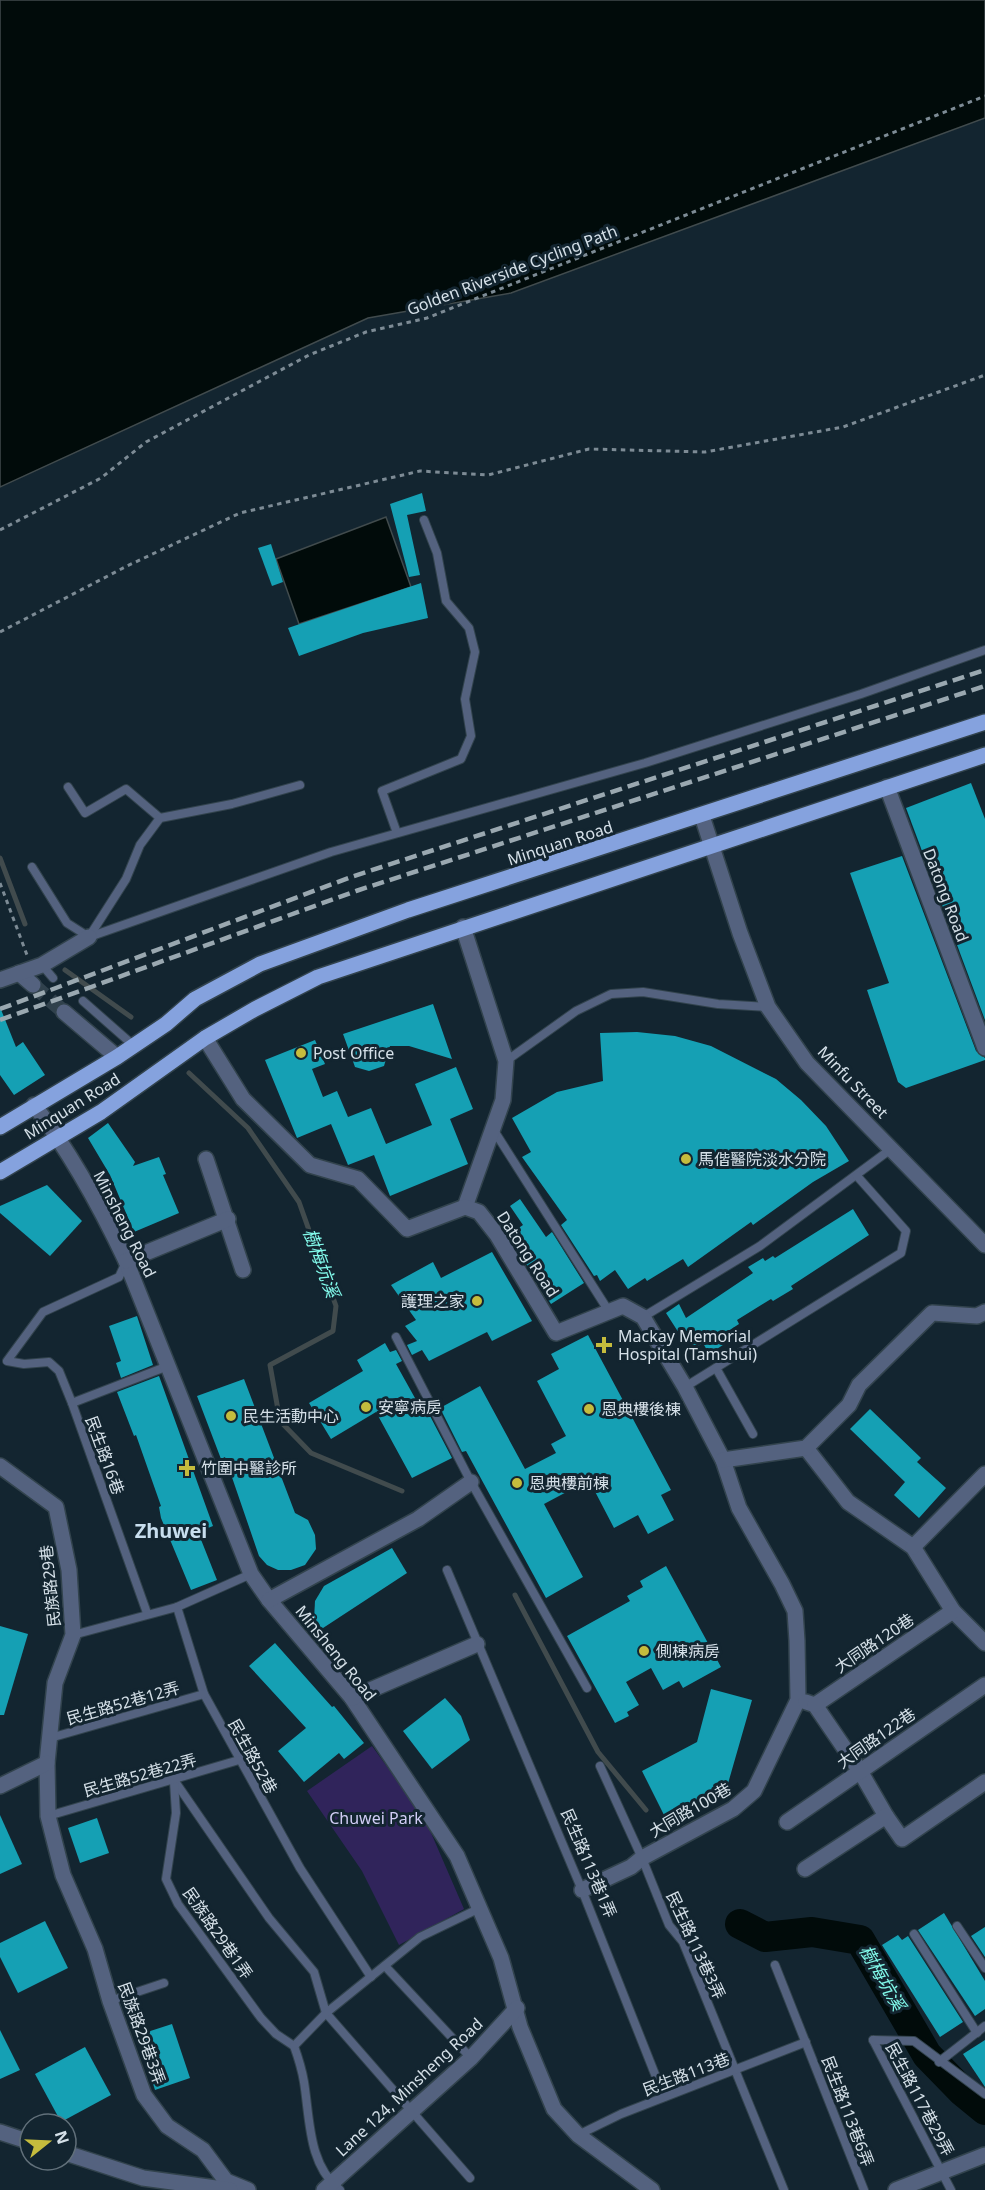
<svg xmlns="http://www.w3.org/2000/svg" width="985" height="2190" font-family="'Noto Sans','Noto Sans TC',sans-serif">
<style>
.green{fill:#30245b}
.water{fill:#010b0a;stroke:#414b4d;stroke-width:1.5}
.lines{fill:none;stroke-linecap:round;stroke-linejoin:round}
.stream{stroke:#414b4d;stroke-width:5}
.river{stroke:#010b0a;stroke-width:30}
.building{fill:#15a0b4}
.minor-tunnel{stroke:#30414c;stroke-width:15;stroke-dasharray:15 8;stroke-linecap:butt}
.service-casing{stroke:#32434d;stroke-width:10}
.minor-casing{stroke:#32434d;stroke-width:18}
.primary-casing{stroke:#32434d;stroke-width:18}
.path{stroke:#7d8b95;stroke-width:3;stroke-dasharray:4.5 4.5;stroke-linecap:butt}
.service{stroke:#54627f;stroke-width:8}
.minor{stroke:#54627f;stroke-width:15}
.primary{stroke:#85a2de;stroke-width:15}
.rail{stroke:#9aa8b0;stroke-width:4.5;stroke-dasharray:12 6;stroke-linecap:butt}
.poi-dot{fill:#c5bc3d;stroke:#132530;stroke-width:2}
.labels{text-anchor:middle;stroke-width:6;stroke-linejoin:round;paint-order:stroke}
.street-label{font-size:16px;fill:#d5e0e8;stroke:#132530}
.poi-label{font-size:16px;fill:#d5e0e8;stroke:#132530;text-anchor:start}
.park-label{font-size:16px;fill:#d1cdf5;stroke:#132530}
.water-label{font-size:18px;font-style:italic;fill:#82faeb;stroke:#132530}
.quarter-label{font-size:20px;font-weight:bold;fill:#c8deee;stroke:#132530}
</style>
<rect width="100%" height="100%" fill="#132530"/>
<polygon class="green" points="372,1746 425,1819 464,1909 399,1945 362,1871 307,1791"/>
<g class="water">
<polygon points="0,0 985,0 985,118 511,293 368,318 0,487"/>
<polygon points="386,517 411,587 299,624 276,559"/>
</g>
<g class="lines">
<g class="stream">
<polyline points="0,858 25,924"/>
<polyline points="65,970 131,1017"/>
<polyline points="189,1073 248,1128 299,1202 336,1306 333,1331 270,1365 280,1421 311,1453 402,1491"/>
<polyline points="515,1595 598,1752 646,1810"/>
</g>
<polyline class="river" points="740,1924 765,1937 812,1932 860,1940 927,2055 963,2092 985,2110"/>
</g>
<g class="building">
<polygon points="422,493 426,511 407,515 420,575 409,577 390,504"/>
<polygon points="271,544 283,582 272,586 258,548"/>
<polygon points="421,583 428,618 363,633 299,656 288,628"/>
<polygon points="971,783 985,819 985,1020 906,808"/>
<polygon points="902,856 976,1051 985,1058 985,1060 906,1088 898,1082 867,990 889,983 850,873"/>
<polygon points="433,1004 452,1059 409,1046 390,1046 384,1066 369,1071 355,1067 343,1034"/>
<polygon points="0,1007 16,1047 23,1042 45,1075 14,1095 0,1075"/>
<polygon points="637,1032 675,1036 711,1046 776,1079 801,1100 826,1126 849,1161 813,1182 753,1225 751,1222 688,1267 683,1259 647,1281 645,1278 628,1289 615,1270 600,1281 597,1275 594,1276 561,1225 567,1220 522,1157 531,1152 512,1118 557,1092 603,1081 600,1033"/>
<polygon points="315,1040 325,1064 312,1069 323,1097 337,1091 348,1117 371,1108 386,1144 432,1125 415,1084 456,1067 473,1109 450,1119 468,1164 390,1196 374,1155 348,1165 331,1124 297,1138 265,1060"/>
<polygon points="108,1123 135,1162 133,1166 159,1157 166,1174 163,1175 179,1213 134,1232 110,1175 88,1138"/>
<polygon points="47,1185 82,1221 50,1256 0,1213 0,1206"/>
<polygon points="520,1199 546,1237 552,1232 584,1283 551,1304 508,1235 523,1225 510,1206"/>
<polygon points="853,1209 869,1235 791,1286 793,1289 773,1301 771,1299 737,1320 739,1324 722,1335 726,1343 709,1354 703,1343 695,1348 688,1338 684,1341 666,1313 679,1304 686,1318 753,1273 748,1267 763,1258 765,1261 773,1256 775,1258"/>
<polygon points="492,1252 532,1321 492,1341 487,1332 429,1361 422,1350 412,1355 407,1345 417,1341 405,1326 416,1320 391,1285 433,1262 441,1278"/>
<polygon points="137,1316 153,1365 121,1378 116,1363 121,1361 109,1326"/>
<polygon points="588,1335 671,1490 661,1495 674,1520 648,1534 638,1515 614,1528 589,1480 544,1504 583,1577 546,1598 466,1451 462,1452 440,1408 480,1386 525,1469 556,1453 551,1444 566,1436 537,1381 559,1369 551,1354"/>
<polygon points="385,1343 390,1352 396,1350 402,1361 396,1364 425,1416 429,1414 452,1458 412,1478 376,1412 331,1439 309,1403 363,1371 357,1360"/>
<polygon points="159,1376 213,1526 198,1532 217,1580 191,1590 161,1518 159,1507 161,1506 136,1435 134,1436 117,1392"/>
<polygon points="244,1379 295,1513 308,1520 315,1535 316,1549 305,1565 291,1570 278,1570 267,1565 259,1556 225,1457 221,1459 197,1396"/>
<polygon points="870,1409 921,1458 917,1462 946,1488 919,1518 894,1495 905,1482 850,1429"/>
<polygon points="392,1548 407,1573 320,1630 314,1620 315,1601 324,1586"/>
<polygon points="666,1566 721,1667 683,1688 679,1681 663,1690 651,1668 626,1682 639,1705 627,1712 629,1716 615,1723 567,1636 630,1601 627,1596 643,1587 640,1581"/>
<polygon points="0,1626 28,1634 4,1715 0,1715"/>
<polygon points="275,1643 332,1707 334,1706 364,1743 344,1759 339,1753 304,1782 278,1751 306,1728 249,1666"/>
<polygon points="711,1689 752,1700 727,1787 666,1819 642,1771 697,1742"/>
<polygon points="445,1698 461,1716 470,1740 432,1769 403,1731"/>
<polygon points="0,1815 22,1864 0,1874"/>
<polygon points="97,1818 109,1853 80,1863 68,1828"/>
<polygon points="944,1913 985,1981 985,2009 975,2016 918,1930"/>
<polygon points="45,1921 68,1968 18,1993 0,1957 0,1943"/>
<polygon points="985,1927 985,1957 971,1936"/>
<polygon points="898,1935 902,1940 908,1936 963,2022 940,2037 882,1945"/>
<polygon points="172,2024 190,2078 155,2090 138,2035"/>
<polygon points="0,2030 20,2070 0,2079"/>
<polygon points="985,2040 985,2087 963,2054"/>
<polygon points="85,2047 111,2095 61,2122 35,2074"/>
</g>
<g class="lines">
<polyline class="minor-tunnel" points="33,985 64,1012"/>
<g class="service-casing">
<g id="service">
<polyline points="68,787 85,813 126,789 160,818"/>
<polyline points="397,833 382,791 461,759 471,736 465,699 475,652 469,628 446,601 437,553 424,520"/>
<polyline points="32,867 67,923 89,937"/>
<polyline points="89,937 331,852 645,763 861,694 985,650"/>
<polyline points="89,937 126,879 140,845 160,818 232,804 300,785"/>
<polyline points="42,965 53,978"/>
<polyline points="83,1001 133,1045"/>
<polyline points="506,1061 576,1011 611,994 643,992 718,1004 768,1007"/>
<polyline points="493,1129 608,1310"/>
<polyline points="643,1317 760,1246 891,1149"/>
<polyline points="396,1337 471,1482 587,1688"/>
<polyline points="716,1368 753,1434"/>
<polyline points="685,1387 901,1253 906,1231 857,1176"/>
<polyline points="72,1403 59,1371 49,1362 24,1364 7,1361 43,1312 119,1277 126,1262"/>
<polyline points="447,1570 582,1890 664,2097"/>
<polyline points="251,1574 177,1607 204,1694 300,1868 371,1977"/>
<polyline points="147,1613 72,1403 168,1366"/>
<polyline points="73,1635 177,1607"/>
<polyline points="50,1738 204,1694"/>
<polyline points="600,1766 642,1858 669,1925 683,1942 784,2190"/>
<polyline points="174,1780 269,1918 314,1972 326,2013 470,2178"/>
<polyline points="174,1782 176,1813 166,1879 178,1904 261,2018 276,2034 294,2046"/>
<polyline points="48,1816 239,1760"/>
<polyline points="957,1926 985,1968"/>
<polyline points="914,1934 977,2033"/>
<polyline points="775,1965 864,2190"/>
<polyline points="385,1966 471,2058"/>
<polyline points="110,2001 164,1983"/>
<polyline points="873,2040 951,2190"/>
<polyline points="873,2040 914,2041 985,2094"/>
<polyline points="294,2046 326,2013 420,1937 478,1909"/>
<path d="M294,2046C298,2057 302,2070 304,2082C310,2119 308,2165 340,2190"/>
<polyline points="939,2062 985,2026"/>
<polyline points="578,2135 621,2114 806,2042"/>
</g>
</g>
<g class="minor-casing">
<g id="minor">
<polyline points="887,787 985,1048"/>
<polyline points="702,816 740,933 768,1007 807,1063 985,1245"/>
<polyline points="463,927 506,1061 503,1100 465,1207"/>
<polyline points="19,973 33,985"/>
<polyline points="0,980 42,965 89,937"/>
<polyline points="64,1012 117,1057"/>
<polyline points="205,1038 243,1099 310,1165 358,1179 407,1229 465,1207 479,1212 497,1235 556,1333 623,1306 643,1317 685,1387 723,1460 739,1508 782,1584 795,1611 797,1641 798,1700 754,1791 733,1809 642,1858 631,1867 582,1890"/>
<path d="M34,1105C71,1153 100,1206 126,1261L251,1574L269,1600L352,1698L457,1856L501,1958L520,2027L554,2109L578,2135L652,2190"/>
<polyline points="206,1159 243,1270"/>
<polyline points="126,1261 228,1219"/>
<polyline points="806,1448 848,1502 913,1547 953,1611 985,1643"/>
<polyline points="723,1460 806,1448 849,1405 859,1385 932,1313 977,1316 985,1312"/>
<polyline points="0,1466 56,1507 69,1570 73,1635 55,1683 47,1763 48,1816 63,1875 95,1949 110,2001 144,2095 167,2126 203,2150 226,2181 248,2190"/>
<polyline points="913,1547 985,1474"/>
<polyline points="269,1600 418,1519 471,1482"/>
<polyline points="352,1698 477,1644"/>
<polyline points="806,1702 815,1705 860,1771 886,1816"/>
<polyline points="815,1705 953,1611"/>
<polyline points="0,1786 47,1763"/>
<polyline points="787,1822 985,1685"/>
<polyline points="805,1869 886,1816 902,1839 985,1782"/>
<polyline points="0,2132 30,2142"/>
<polyline points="66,2153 143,2178 230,2190"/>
<polyline points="324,2190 471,2058 517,2008"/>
<polyline points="896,2190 985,2155"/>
</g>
</g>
<g class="primary-casing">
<g id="primary">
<polyline points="0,1127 117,1057 166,1024 195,999 260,964 408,910 985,722"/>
<polyline points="0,1172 101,1112 205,1038 255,1009 318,977 985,755"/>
</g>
</g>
<g class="path">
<polyline points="0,530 101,478 146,442 309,355 366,332 427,318 985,96"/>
<polyline points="0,632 127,566 240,513 420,471 488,475 589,449 705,452 843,427 985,375"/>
<polyline points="0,883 27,955"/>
</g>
<use href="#service" class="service"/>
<use href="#minor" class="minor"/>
<use href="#primary" class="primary"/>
<g class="rail">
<polyline points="0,1009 351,877 985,670"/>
<polyline points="0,1020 356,891 985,686"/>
</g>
</g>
<g class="poi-dot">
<circle cx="301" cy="1053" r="6"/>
<circle cx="686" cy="1159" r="6"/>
<circle cx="477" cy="1301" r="6"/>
<path d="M601 1336h6v6h6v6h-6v6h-6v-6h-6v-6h6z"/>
<circle cx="366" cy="1407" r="6"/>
<circle cx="589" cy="1409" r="6"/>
<circle cx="231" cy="1416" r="6"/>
<path d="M184 1459h6v6h6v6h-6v6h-6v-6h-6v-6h6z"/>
<circle cx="517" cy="1483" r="6"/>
<circle cx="644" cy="1651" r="6"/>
</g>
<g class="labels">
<g class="street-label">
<text transform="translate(512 270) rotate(-21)" y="6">Golden Riverside Cycling Path</text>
<text transform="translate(560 843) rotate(-18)" y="6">Minquan Road</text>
<text transform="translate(946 895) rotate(69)" y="6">Datong Road</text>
<text transform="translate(853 1082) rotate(46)" y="6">Minfu Street</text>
<text transform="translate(72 1106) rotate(-32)" y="6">Minquan Road</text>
<text transform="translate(125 1224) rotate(63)" y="6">Minsheng Road</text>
<text transform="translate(528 1254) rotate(57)" y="6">Datong Road</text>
<text transform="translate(105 1455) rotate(70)" y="6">民生路16巷</text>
<text transform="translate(50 1586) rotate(-96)" y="6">民族路29巷</text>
<text transform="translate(874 1643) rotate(-34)" y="6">大同路120巷</text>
<text transform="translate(336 1653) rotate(51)" y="6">Minsheng Road</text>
<text transform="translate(123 1703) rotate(-16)" y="6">民生路52巷12弄</text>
<text transform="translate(876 1738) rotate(-35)" y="6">大同路122巷</text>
<text transform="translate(253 1756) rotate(61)" y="6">民生路52巷</text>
<text transform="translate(140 1775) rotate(-16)" y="6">民生路52巷22弄</text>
<text transform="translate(690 1810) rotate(-30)" y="6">大同路100巷</text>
<text transform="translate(589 1863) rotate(67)" y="6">民生路113巷1弄</text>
<text transform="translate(218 1933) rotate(55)" y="6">民族路29巷1弄</text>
<text transform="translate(696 1945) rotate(65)" y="6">民生路113巷3弄</text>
<text transform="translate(142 2033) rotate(70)" y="6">民族路29巷3弄</text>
<text transform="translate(686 2074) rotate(-21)" y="6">民生路113巷</text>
<text transform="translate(409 2087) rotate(-43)" y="6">Lane 124, Minsheng Road</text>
<text transform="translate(920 2099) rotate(62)" y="6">民生路117巷29弄</text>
<text transform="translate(848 2111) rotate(69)" y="6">民生路113巷6弄</text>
</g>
<g class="poi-label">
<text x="313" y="1059">Post Office</text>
<text x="698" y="1165">馬偕醫院淡水分院</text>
<text x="465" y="1307" text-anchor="end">護理之家</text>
<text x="618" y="1342">Mackay Memorial<tspan x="618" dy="18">Hospital (Tamshui)</tspan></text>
<text x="378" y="1413">安寧病房</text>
<text x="601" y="1415">恩典樓後棟</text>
<text x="243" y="1422">民生活動中心</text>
<text x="201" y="1474">竹圍中醫診所</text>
<text x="529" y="1489">恩典樓前棟</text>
<text x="656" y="1657">側棟病房</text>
</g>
<g class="park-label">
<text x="376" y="1824">Chuwei Park</text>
</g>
<g class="water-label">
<text transform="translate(321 1263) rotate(70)" y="6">樹梅坑溪</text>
<text transform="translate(882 1978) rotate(60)" y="6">樹梅坑溪</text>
</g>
<g class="quarter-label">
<text x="171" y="1538">Zhuwei</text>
</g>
</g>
<g transform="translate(48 2142) rotate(72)"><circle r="28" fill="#132530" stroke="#61707a" stroke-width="1.5"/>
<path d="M0-4.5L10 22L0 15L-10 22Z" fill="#c5bc3d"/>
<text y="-9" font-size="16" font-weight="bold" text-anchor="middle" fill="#d5e0e8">N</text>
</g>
</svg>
